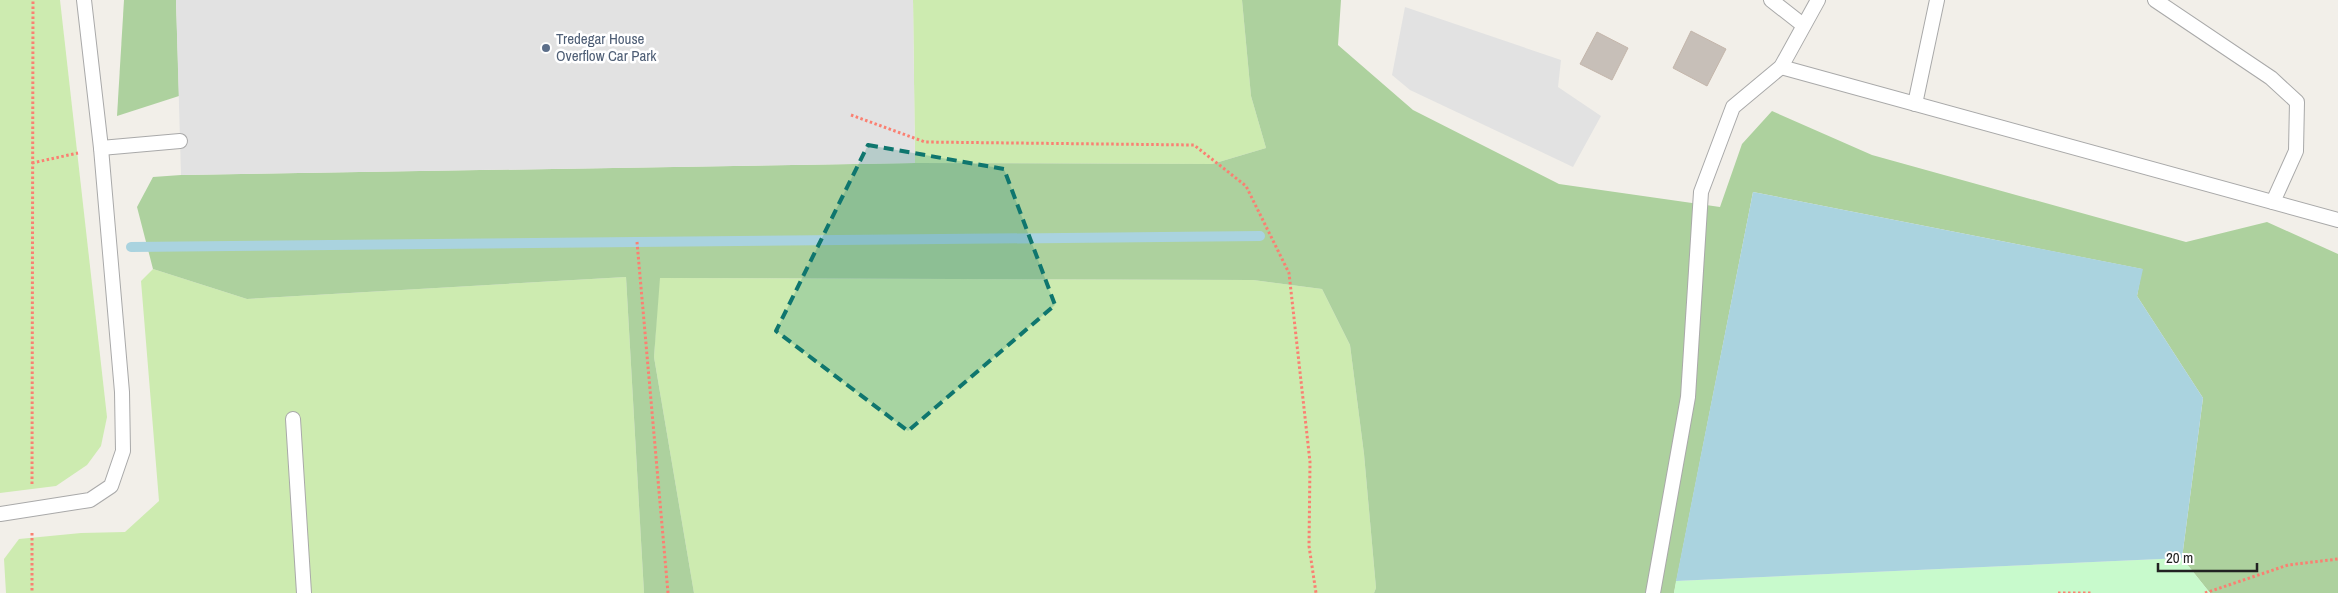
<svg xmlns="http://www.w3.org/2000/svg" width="2338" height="593" font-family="'Archivo Narrow',sans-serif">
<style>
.grass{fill:#cdebb0}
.forest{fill:#add19e}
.park{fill:#c8facc}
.parking{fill:#e2e2e2}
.water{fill:#aad3df}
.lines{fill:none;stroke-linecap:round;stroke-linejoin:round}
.stream{stroke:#aad3df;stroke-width:10}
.building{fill:#c7bfb8;stroke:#c4b6ab}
.service-casing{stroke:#a9a9a9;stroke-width:16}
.path{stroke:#fa8072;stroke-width:3;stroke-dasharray:2.5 2.5;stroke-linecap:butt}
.service{stroke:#fff;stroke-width:14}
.marked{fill:#0f766e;fill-opacity:0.2;stroke:#0f766e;stroke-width:4;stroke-dasharray:10 6;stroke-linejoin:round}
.service-dot{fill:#5c6f8a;stroke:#fff;stroke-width:2}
.labels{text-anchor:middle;stroke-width:5;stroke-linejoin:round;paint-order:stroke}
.service-label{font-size:15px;fill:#4e5e75;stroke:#fff;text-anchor:start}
</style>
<rect width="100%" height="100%" fill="#f2efe9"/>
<g class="grass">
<polygon points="0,0 60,0 107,417 101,446 87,465 56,486 0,493"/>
<polygon points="913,0 1242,0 1251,96 1266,148 1212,164 915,163"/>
<polygon points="153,269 247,299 626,277 644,593 6,593 4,559 19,539 81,533 125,532 159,501 141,281"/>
<polygon points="659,278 1253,280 1322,289 1350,345 1364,454 1376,588 1374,593 694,593 654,357"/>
</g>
<g class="forest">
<polygon points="124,0 176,0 179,96 117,116"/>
<polygon points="1242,0 1341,0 1338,45 1413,110 1559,184 1720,207 1742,144 1772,111 1872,155 2186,242 2267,222 2338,254 2338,593 2210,593 2182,558 2203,398 2137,296 2142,269 1753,192 1674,593 1374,593 1376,588 1364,454 1350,345 1322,289 1253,280 660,278 654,357 694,593 644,593 626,277 247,299 153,269 137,207 153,177 181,175 915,163 1212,164 1266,148 1251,96"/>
</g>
<polygon class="park" points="2182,558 2210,593 1674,593 1676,581"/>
<g class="parking">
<polygon points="176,0 913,0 915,163 181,175"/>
<polygon points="1405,7 1561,60 1558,87 1601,116 1573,167 1410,90 1392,75"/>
</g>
<polygon class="water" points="1753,192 2143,269 2137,296 2203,398 2182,558 1676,581"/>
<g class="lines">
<polyline class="stream" points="131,247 1260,236"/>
</g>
<g class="building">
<polygon points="1691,31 1726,49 1707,86 1673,68"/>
<polygon points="1597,32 1628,48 1612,80 1580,64"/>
</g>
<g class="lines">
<g class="service-casing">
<g id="service">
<polyline points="1771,0 1803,25"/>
<polyline points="2155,0 2271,78 2297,102 2296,151 2273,202"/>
<polyline points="1781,67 2338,220"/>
<polyline points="1915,104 1937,0"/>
<polyline points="101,148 180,141"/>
<polyline points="293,419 304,593"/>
<polyline points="0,514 90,500 111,486 123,451 122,392 101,148 84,0"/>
<polyline points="1653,593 1688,397 1701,192 1733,107 1781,67 1818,0"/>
</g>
</g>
<g class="path">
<polyline points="851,115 925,142 1194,145 1246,186 1289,273 1310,462 1309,546 1316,593"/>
<polyline points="32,163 78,153"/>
<polyline points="637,242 668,593"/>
<polyline points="32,484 33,0"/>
<polyline points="32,533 32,593"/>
<polyline points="2058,593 2091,593"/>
<polyline points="2205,593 2288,565 2338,559"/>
</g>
<use href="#service" class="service"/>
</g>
<path class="marked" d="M868,145L1004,169L1055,305L908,431L776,331Z"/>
<circle class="service-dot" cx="546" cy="48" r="5"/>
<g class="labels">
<g class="service-label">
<text x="556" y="44">Tredegar House<tspan x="556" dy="17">Overflow Car Park</tspan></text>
</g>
</g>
<path d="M2158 563v8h99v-8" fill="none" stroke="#222222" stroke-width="2.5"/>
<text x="2166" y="563" font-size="15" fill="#222222" stroke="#ffffff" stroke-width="4" paint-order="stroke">20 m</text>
</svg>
